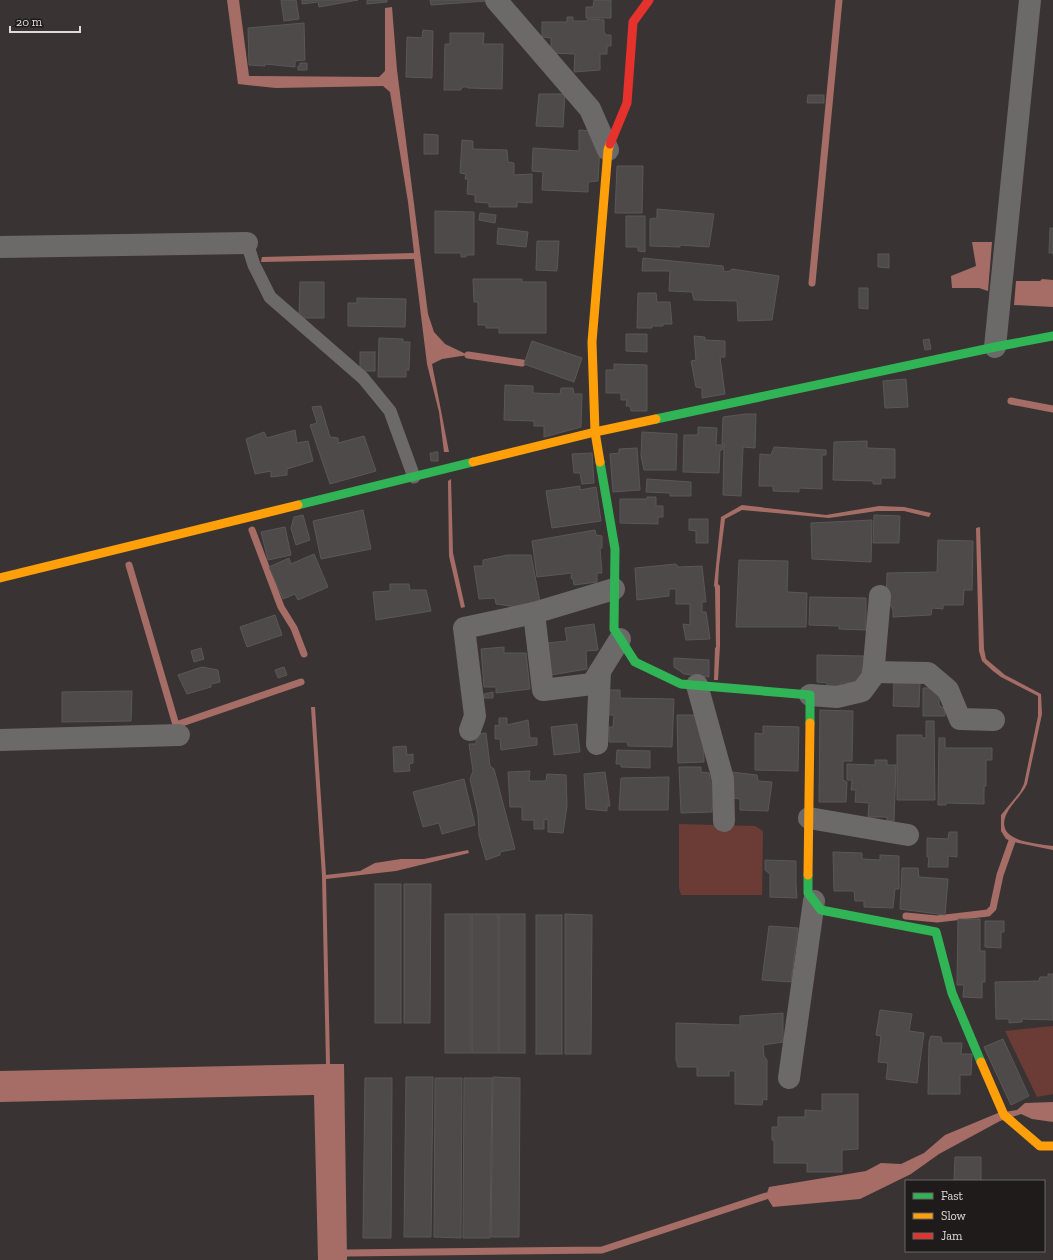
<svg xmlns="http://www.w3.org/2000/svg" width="1053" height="1260" font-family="'Zilla Slab',serif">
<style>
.green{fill:#6b3b36}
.water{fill:#a66d66}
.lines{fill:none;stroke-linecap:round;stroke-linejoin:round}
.stream{stroke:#a66d66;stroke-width:7}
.building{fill:#4e4a49;stroke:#5b5756}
.lane{stroke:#6c6a69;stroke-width:13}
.street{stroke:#6c6a69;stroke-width:22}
.fast{stroke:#30b455;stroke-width:9}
.slow{stroke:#ff9f0a;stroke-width:9}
.jam{stroke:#e5322d;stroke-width:9}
</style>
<rect width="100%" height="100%" fill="#393433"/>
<g class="green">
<polygon points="679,824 755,826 763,831 762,895 681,895 679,888"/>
<polygon points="1053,1026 1053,1094 1037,1097 1005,1031"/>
</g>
<g class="water">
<polygon points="227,0 239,0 249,76 379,77 385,71 385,8 392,7 397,70 428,314 434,332 445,344 468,355 442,359 432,364 449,452 444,452 439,412 427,364 414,259 261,262 262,257 414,253 408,202 390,92 383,86 276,88 238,84"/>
<polygon points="972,242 992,242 988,291 979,288 952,288 951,276 976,266"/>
<polygon points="1042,279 1053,280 1053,307 1014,305 1016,281 1040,281"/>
<polygon points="451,479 453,553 465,607 461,608 449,556 448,481"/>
<polygon points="742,505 826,515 879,506 904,507 931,513 929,517 904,511 877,511 829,518 742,510 725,519 719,566 718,584 720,586 720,646 718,680 714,680 715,648 716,647 715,588 714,585 721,517"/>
<path d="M980,527L984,649L986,659L1005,675L1041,694L1042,714L1027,784C1022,795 1011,804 1006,815C995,842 1035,843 1053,846V850L1014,842L1006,839L1001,831V815L1020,792L1024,784L1038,716V696L1001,677L993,671L982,661L979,651L976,528Z"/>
<polygon points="311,707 315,707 326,875 360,871 375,863 401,859 424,859 468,850 469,853 396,871 326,879 330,1064 344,1064 347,1260 318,1260 314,1095 0,1102 0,1071 326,1064 322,876"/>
<polygon points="1053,1102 1053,1122 1032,1119 1021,1114 1000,1121 939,1154 911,1174 860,1199 773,1207 766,1196 769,1187 866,1171 881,1163 901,1164 924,1153 945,1135 998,1113 1017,1110 1025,1103"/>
</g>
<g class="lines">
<g class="stream">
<polyline points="812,283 839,0"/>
<polyline points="468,355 522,363"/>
<polyline points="1011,401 1053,409"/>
<polyline points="252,530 281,607 294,628 304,654"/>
<polyline points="129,565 176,725 301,682"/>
<polyline points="906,916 937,919 988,913 993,908 1000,875 1012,841"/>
<polyline points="347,1253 602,1250 766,1196"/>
</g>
</g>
<g class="building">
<polygon points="281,0 296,0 299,19 284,21"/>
<polygon points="302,0 358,0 319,7 318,2 302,4"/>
<polygon points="367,0 387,0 387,2 367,4"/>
<polygon points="430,0 486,0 487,1 431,5"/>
<polygon points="594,0 611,0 611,18 586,18 586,7 593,7"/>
<polygon points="567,17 573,17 573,21 587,21 588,19 604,20 604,32 606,35 611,35 611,46 607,46 607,54 600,54 600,70 574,72 575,54 551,53 551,38 542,37 542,22 567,22"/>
<polygon points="304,23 305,60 295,61 295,67 265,64 265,66 249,65 248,28"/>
<polygon points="423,30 433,31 432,78 406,77 407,37 422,38"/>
<polygon points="450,33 484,33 483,44 503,44 502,89 468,88 468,87 462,87 461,90 444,90 445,44 450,44"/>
<polygon points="300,63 307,63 307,70 298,70 298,66 300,66"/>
<polygon points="539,94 565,94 563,127 536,126"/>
<polygon points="808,95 824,95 824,103 807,103"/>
<polygon points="579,130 593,131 600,147 598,181 588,182 588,192 542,190 543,172 532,171 533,148 579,151"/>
<polygon points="424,134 438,135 438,154 424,154"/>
<polygon points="462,140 473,141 473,149 507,150 508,162 514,163 514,175 532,174 532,203 517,202 517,207 489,207 489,203 475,202 475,195 467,194 468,179 465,179 466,174 460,173"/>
<polygon points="617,166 643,166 642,213 615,213"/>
<polygon points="657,209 714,214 709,247 680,245 680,247 650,246 650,219 657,218"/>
<polygon points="435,211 474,212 474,255 466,255 466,257 461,257 461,253 435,253"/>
<polygon points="480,213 496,215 495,223 479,220"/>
<polygon points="626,216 645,216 645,252 638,251 638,247 626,247"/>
<polygon points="498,228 528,232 526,247 497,244"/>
<polygon points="1050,228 1053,228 1053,253 1049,253"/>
<polygon points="537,241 559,241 557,271 536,270"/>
<polygon points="878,254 889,254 889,268 878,267"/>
<polygon points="643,258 723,266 724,272 730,271 732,269 779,276 772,320 738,321 737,301 694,300 692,292 669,291 670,271 642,271"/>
<polygon points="473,279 522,279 522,282 546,282 546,333 499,333 499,328 486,328 486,325 478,325 478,302 474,302"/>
<polygon points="300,282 324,282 324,318 299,318"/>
<polygon points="859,288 868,288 868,309 859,308"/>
<polygon points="638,293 656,293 657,302 670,302 672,324 663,324 663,326 652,326 652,328 637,328"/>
<polygon points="357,298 406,299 405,327 348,326 348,303 357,303"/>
<polygon points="626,334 647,334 647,352 626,351"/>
<polygon points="694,336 705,337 705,340 725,341 725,357 720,357 725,394 702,398 702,388 696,387 691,361 696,360"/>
<polygon points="379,338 403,339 403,342 410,342 409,370 406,370 406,377 378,377"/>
<polygon points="929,339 931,349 925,350 923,340"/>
<polygon points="532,341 582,358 574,382 524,364"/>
<rect x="360" y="352" width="15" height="19"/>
<polygon points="614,364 647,365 647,411 631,411 630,406 626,406 627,400 621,400 621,393 606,393 606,370 614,370"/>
<polygon points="906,379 908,407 885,408 883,381"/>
<polygon points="505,385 533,386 533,393 560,394 561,388 573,388 574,394 582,394 581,427 544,437 544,426 534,426 534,421 504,420"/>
<polygon points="321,406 330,437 338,438 338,443 364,436 376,471 330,484 310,425 317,423 312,407"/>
<polygon points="745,414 756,414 755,448 743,447 741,496 723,495 724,444 722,444 723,417"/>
<polygon points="698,427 717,428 716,445 723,445 722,450 720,450 719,473 683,472 684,435 698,435"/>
<polygon points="295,430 297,443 308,441 313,461 287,469 287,475 271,477 271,471 255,474 246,439 264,432 267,438"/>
<polygon points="642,432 677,434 676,470 644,470 641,456"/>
<polygon points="867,441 867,448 895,449 895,478 881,478 881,484 873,484 873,481 833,480 834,442"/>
<polygon points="774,447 826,450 826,455 822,455 822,489 799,488 799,492 773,491 773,486 759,486 760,454 771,455"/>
<polygon points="637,448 640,490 613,492 610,454 619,453 619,449"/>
<polygon points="434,452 438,452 438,461 431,461 430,453 434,453"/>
<polygon points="592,453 594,483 582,484 580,473 574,473 572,454"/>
<polygon points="647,479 691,482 691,496 670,496 670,493 646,492"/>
<polygon points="580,486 580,490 596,487 601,521 552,528 546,491"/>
<polygon points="647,497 656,497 656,506 663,506 663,517 658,517 658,524 620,523 620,499 647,499"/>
<polygon points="363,510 371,549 321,559 313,521"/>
<polygon points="303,515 310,540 296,545 291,528 294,517"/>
<polygon points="874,515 900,516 899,543 873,543"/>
<polygon points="689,519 708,519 708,543 696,543 696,531 689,530"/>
<polygon points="872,520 871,562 812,559 811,523"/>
<polygon points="285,527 291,555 268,560 261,532"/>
<polygon points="595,530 596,535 602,536 602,548 600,548 602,573 597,573 597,582 574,585 573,579 571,578 572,573 537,577 532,541"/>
<polygon points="938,540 973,541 972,590 964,590 963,605 943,605 943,609 932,608 931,615 893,617 893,610 891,606 886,604 887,573 937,572"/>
<polygon points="314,554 328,587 298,600 295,594 283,599 269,567 289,558 291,564"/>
<polygon points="508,555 531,555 540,602 518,607 496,604 495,598 479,599 474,566 483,566 483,560"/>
<polygon points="739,560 788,561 787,592 807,593 806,627 736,627"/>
<polygon points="676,564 678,567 702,566 706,602 702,602 702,612 706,612 710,639 686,640 683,624 690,625 690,604 676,604 676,589 669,589 669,596 637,600 635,568"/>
<polygon points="390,584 409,584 410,590 426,590 431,611 376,620 373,592 390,591"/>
<polygon points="810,597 866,598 866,630 839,629 839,626 809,625"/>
<polygon points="275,615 282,635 247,647 240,627"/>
<polygon points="594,624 598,650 586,651 587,669 551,675 547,643 567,641 565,628"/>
<polygon points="504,647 504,653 526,653 530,689 496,693 496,687 484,687 481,649"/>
<polygon points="201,648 204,659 194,662 191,651"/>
<polygon points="817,655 864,656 864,676 853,683 841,683 841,687 827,686 827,683 817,682"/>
<polygon points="674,658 709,660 709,677 684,674 674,667"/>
<polygon points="202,667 218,670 220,682 211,684 211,687 187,694 178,675"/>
<polygon points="284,667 287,675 278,678 275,670"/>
<polygon points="894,681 920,681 919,707 893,706"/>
<polygon points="923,688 939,688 939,704 941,707 945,708 945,716 923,716"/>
<polygon points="607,690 620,690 620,698 674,699 672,747 628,746 627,742 609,742 609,727 613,727 614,715 606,715"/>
<polygon points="132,691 131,721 62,722 62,692"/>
<polygon points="493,692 493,698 484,698 484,694"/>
<polygon points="820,710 853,711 852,761 843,761 843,780 847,782 846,802 819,802"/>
<polygon points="677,715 703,715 704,762 678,763"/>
<polygon points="499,718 507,718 507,725 528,720 530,738 537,738 537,745 501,750 500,739 495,739 495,725 499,726"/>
<polygon points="926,721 934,721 935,800 897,800 897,735 922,735 922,738 926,738"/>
<polygon points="577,724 580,752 554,755 551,727"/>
<polygon points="763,726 799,727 798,771 755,770 755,733 763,734"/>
<polygon points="486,733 490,766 494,769 515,849 500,852 500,855 486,860 479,835 478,814 470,779 473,771 469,744 476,744 476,734"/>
<polygon points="939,738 945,738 945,748 992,748 992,760 986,760 986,786 984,786 984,804 946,803 946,805 938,805"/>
<polygon points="406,746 407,755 413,754 413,763 409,764 410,771 394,772 393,747"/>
<polygon points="617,750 650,751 650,768 621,767 621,764 616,764"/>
<polygon points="875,760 887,760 887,765 896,765 894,821 887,821 887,817 868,817 869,803 855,802 856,790 851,790 852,780 847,780 847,764 875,765"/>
<polygon points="679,767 701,767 701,772 709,773 710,778 718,778 717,807 712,807 712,812 681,813"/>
<polygon points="530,771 529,781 546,781 547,774 566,775 567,806 563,833 548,832 548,820 544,819 544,829 534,829 534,820 522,820 522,807 510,807 508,772"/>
<polygon points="605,772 610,806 607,806 607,811 586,809 584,774"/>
<polygon points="731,772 757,775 758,781 772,782 768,811 740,810 740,799 725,797"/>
<polygon points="669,777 668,810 619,810 621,778"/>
<polygon points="464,779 475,825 442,834 439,823 423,827 413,792"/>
<polygon points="949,832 957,832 957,857 948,856 948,867 928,867 929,857 927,857 927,838 948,839"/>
<polygon points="833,852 862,853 862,859 880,860 880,855 899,856 899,889 895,889 893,908 864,907 864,901 855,901 854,891 834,891"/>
<polygon points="765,860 796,861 796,884 797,898 770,897 770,874 765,870"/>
<polygon points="902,868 918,868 919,877 948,879 945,915 900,909"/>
<rect x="375" y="884" width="26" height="139"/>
<polygon points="404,884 431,884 430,1023 404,1023"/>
<rect x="445" y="914" width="26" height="139"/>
<rect x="472" y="914" width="26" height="139"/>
<rect x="499" y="914" width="26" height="139"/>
<polygon points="565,914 592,915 591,1054 565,1054"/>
<rect x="536" y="915" width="26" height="139"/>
<polygon points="958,919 980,919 980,951 985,951 985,982 982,982 982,998 963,997 964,985 957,985"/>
<polygon points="985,921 1004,921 1004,932 1001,932 1001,948 985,947"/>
<polygon points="769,926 798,928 791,982 762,980"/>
<polygon points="1048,974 1053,974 1053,1020 1022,1019 1022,1022 1009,1023 1009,1019 996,1019 995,982 1039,981 1040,977 1048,977"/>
<polygon points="880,1010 912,1014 909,1031 924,1033 917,1083 886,1079 888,1063 878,1062 881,1036 876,1035"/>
<polygon points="783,1013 783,1042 763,1045 764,1056 767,1060 767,1100 763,1099 762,1105 735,1104 735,1071 729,1071 729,1076 697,1076 697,1067 678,1067 676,1059 676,1023 740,1025 740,1016"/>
<polygon points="931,1036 941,1037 942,1043 962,1043 961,1054 972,1054 971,1075 960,1075 960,1094 928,1094 929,1042"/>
<polygon points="1003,1039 1029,1096 1011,1105 984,1047"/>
<polygon points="406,1077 433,1077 431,1237 404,1237"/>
<polygon points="493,1077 520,1078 519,1237 491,1237"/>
<polygon points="365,1078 392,1078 391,1238 363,1238"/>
<polygon points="435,1078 462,1078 461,1238 434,1237"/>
<polygon points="464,1078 492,1078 490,1238 463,1238"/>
<polygon points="822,1094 858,1094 858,1149 842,1150 842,1172 807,1172 807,1163 774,1163 774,1140 772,1140 772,1127 778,1127 778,1117 805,1117 805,1110 822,1111"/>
<polygon points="955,1157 981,1157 981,1181 954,1181"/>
</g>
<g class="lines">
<polyline class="lane" points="247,243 254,265 270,297 363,378 390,411 414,477"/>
<g class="street">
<polyline points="496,0 590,109 608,150"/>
<polyline points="0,247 247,243"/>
<polyline points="995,347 1030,0"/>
<polyline points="534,613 543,690 592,684 620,639"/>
<polyline points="873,672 928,673 948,690 960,719 994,720"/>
<polyline points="697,685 723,779 724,821"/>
<polyline points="810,695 837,697 862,691 873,676 880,596"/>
<polyline points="470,730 475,716 464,628 534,613 614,589"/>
<polyline points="0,740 179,735"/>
<polyline points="597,744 600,671"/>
<polyline points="809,818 908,835"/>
<polyline points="789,1078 814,901"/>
</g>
<g class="fast">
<polyline points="656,419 995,347 1053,336"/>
<polyline points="600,462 615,549 614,629 635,662 681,684 810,695 810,723"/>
<polyline points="298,505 473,462"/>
<polyline points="808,875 808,893 821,910 936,932 952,993 981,1062"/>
</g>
<g class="slow">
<polyline points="473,462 595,432 656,419"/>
<polyline points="600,462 595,432 592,342 608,150 610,144"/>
<polyline points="0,578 298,505"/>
<polyline points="808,875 810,723"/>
<polyline points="981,1062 1004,1115 1040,1146 1053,1146"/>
</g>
<polyline class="jam" points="610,144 627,103 633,22 649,0"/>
</g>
<rect x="905" y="1180" width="140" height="72" fill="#1f1b1a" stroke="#6c6766"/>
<rect x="913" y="1193" width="20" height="6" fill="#30b455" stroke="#6c6766"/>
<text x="941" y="1200" font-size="12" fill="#e0dad9">Fast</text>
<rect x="913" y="1213" width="20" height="6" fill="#ff9f0a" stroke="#6c6766"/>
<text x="941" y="1220" font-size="12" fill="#e0dad9">Slow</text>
<rect x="913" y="1233" width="20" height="6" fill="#e5322d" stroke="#6c6766"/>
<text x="941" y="1240" font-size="12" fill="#e0dad9">Jam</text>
<path d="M10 26v6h70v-6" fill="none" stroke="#e0dad9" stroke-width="2"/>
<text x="16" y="26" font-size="12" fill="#e0dad9" stroke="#1f1b1a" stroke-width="3" paint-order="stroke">20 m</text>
</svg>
